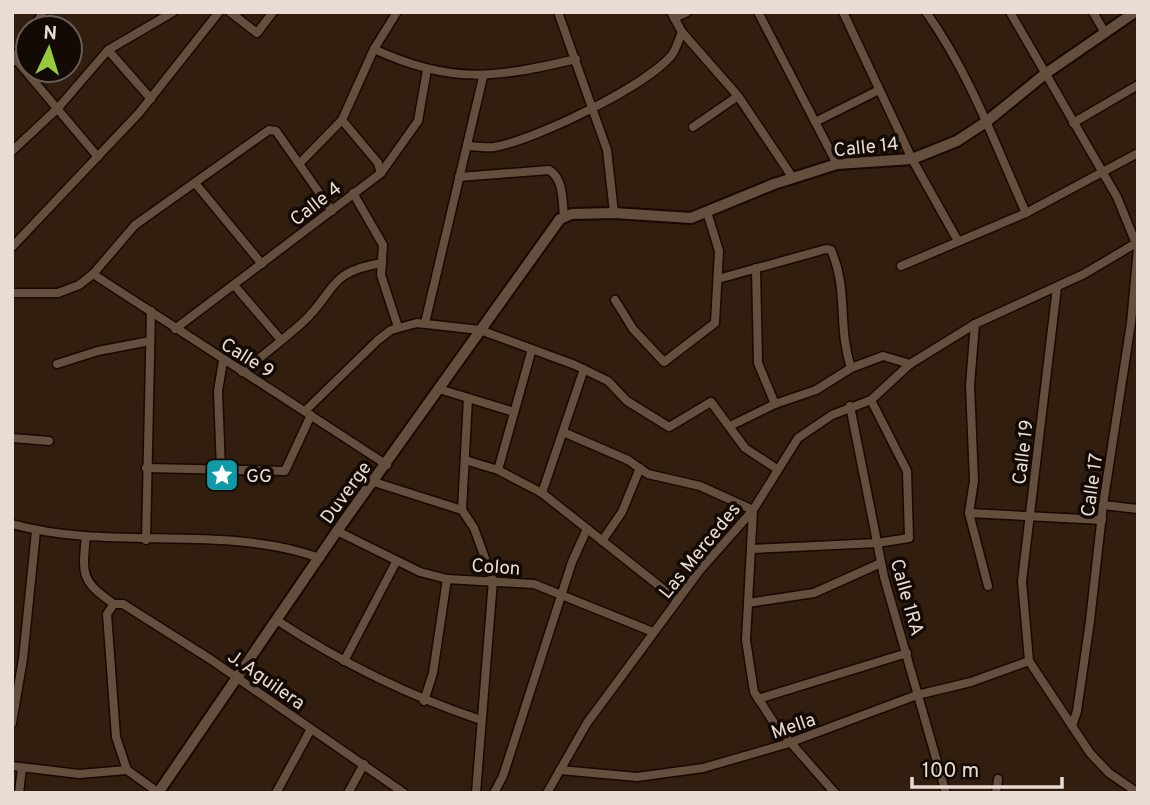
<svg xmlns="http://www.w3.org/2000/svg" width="1150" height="805" font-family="Overpass,sans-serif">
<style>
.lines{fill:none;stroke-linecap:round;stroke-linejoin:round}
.minor-casing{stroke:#180800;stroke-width:11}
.tertiary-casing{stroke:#180800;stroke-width:14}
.minor{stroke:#644e3d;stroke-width:8}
.tertiary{stroke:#644e3d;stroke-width:10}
.labels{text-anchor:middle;stroke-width:7;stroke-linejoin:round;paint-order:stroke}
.street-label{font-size:19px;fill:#e9dcd2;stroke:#130a05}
.poi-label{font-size:19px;fill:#e9dcd2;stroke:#130a05;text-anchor:start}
</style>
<rect width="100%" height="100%" fill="#311e0f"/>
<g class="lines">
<g class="minor-casing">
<g id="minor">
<polyline points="230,12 257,33 273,12"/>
<polyline points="558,12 607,150 614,213"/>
<polyline points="671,12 682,32 738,96 793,178"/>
<polyline points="758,12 837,164"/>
<polyline points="843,12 912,159 958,241"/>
<path d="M926,12C969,72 996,146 1026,213"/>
<polyline points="1010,12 1117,197 1137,246"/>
<polyline points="1093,12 1105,33"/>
<polyline points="674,18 687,12"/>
<polyline points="34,28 43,12"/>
<path d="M374,49C451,85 496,78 576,59"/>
<polyline points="108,50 151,99"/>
<polyline points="12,55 98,157"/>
<polyline points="12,62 28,38"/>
<polyline points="342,120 378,163 381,173"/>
<polyline points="815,122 879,90"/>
<polyline points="1073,123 1138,85"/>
<polyline points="693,127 738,96"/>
<path d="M467,146C476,146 486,148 494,147C535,140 644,87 671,56C676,50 679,39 682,32"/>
<polyline points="12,151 58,108 108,50 173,12"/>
<polyline points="299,164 342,120 374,49 397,12"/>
<path d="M459,177L549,170C564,179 562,200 564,216"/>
<polyline points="195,183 262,264"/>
<polyline points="353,193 383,245 381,275 398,327"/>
<polyline points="12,247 139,113 219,12"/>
<polyline points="901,266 1026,213 1138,153"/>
<polyline points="756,268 758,363 775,404"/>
<polyline points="93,274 387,465"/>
<path d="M718,279L826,249L831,250C849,291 837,325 851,368"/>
<polyline points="234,285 281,340"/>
<polyline points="1057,287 1022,581 1029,661 1090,753 1109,773 1138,793"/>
<polyline points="12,293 58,293 79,285 93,274 135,225 269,130 276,131 332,211"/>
<polyline points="615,300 633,329 664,362 715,323 719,251 707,212"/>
<polyline points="425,323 483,77"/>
<polyline points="975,324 970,385 974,481 969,513 988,586"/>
<polyline points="175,329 381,173 418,121 427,70"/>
<polyline points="57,364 98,351 150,341"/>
<path d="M242,372C262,356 283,340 302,323C337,291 326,272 382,263"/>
<polyline points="439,389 514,412"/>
<polyline points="850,406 884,577 946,793"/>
<polyline points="305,411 378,340 391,330 417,323 480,330 575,365 608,381 627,401 669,427 711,402 745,448 777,469"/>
<polyline points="730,426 775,404 816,390 851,368 883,356 910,364"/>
<polyline points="563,432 628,460 648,474 700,486 753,510 746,640 754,692 776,726 835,793"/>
<polyline points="12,438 49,441"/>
<polyline points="465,460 498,470 542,493 677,600"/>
<polyline points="146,468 285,471 311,415"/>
<polyline points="221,470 218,391 223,361"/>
<polyline points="498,470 532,349"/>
<polyline points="374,482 462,510 474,528 493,580 476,793"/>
<polyline points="542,493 584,369"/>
<polyline points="1103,505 1138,509"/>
<polyline points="462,510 468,398"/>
<polyline points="969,513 1102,520"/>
<path d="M12,524C112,552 222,523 320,558"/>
<polyline points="337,531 420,572 447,579 534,584 653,632"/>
<path d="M86,536C82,575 81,581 114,604"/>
<polyline points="146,540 151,311"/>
<polyline points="602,541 622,512 640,468"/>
<polyline points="751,549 877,543 909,538 907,471 871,400"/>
<polyline points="748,603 814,593 881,563"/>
<path d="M278,621C342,663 409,696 481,720"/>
<polyline points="344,661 396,562"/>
<polyline points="758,699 907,653"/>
<polyline points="424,701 433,673 447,579"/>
<polyline points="12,723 23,659 36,531"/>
<polyline points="1072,726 1077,711 1090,621 1103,505 1131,323 1138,248"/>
<polyline points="12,766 79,774 127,770"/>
<polyline points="560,770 637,777 703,768 786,744 917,695 971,682 1029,661"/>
<polyline points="19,793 22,768"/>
<polyline points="159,793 127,770 116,737 107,614 114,604 123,604 210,659 404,793"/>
<polyline points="276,793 311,729"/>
<polyline points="348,793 364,764"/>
<polyline points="494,793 503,776 572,562 587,529"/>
<polyline points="547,793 587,723 700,570 753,510 798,438 832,415 871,400 910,364 975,324 1084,274 1138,242"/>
<polyline points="996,793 998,779"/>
</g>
</g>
<g class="tertiary-casing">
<polyline id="tertiary" points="158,793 337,531 560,219 572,214 614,213 691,218 774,184 837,164 912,159 957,141 986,122 1045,74 1135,12"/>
</g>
<use href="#minor" class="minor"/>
<use href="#tertiary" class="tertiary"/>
</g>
<defs>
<g id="sight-square" transform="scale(1.75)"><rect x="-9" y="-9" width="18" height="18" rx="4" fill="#0f9aa8" stroke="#130a05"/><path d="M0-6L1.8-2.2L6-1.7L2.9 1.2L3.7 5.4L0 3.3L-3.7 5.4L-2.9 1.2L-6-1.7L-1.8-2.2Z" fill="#fff"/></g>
</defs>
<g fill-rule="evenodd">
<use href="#sight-square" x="222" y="475"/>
</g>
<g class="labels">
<g class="street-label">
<text transform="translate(866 146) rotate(-6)" y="7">Calle 14</text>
<text transform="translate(315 203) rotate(-38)" y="7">Calle 4</text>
<text transform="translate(248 357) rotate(32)" y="7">Calle 9</text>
<text transform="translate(1022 452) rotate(-83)" y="7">Calle 19</text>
<text transform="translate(1091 485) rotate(-82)" y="7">Calle 17</text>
<text transform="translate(345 492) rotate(-54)" y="7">Duverge</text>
<text transform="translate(699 550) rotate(-51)" y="7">Las Mercedes</text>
<text transform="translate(496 566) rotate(4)" y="7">Colon</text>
<text transform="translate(908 597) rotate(74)" y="7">Calle 1RA</text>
<text transform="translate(267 679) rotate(35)" y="7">J. Aguilera</text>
<text transform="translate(793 725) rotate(-19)" y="7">Mella</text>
</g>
<g class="poi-label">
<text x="246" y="482">GG</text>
</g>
</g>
<rect width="1150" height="805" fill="none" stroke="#e9dcd2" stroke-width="28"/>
<g transform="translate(49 49) rotate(4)"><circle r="33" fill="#130a05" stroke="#695e57" stroke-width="2"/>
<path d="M0-5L12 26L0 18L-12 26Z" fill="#96cc3a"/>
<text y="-10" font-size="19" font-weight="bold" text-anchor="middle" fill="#e9dcd2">N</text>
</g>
<path d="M912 777v10h150v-10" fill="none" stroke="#e9dcd2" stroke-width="3.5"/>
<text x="922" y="777" font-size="21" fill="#e9dcd2" stroke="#130a05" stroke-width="5" paint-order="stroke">100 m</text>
</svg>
